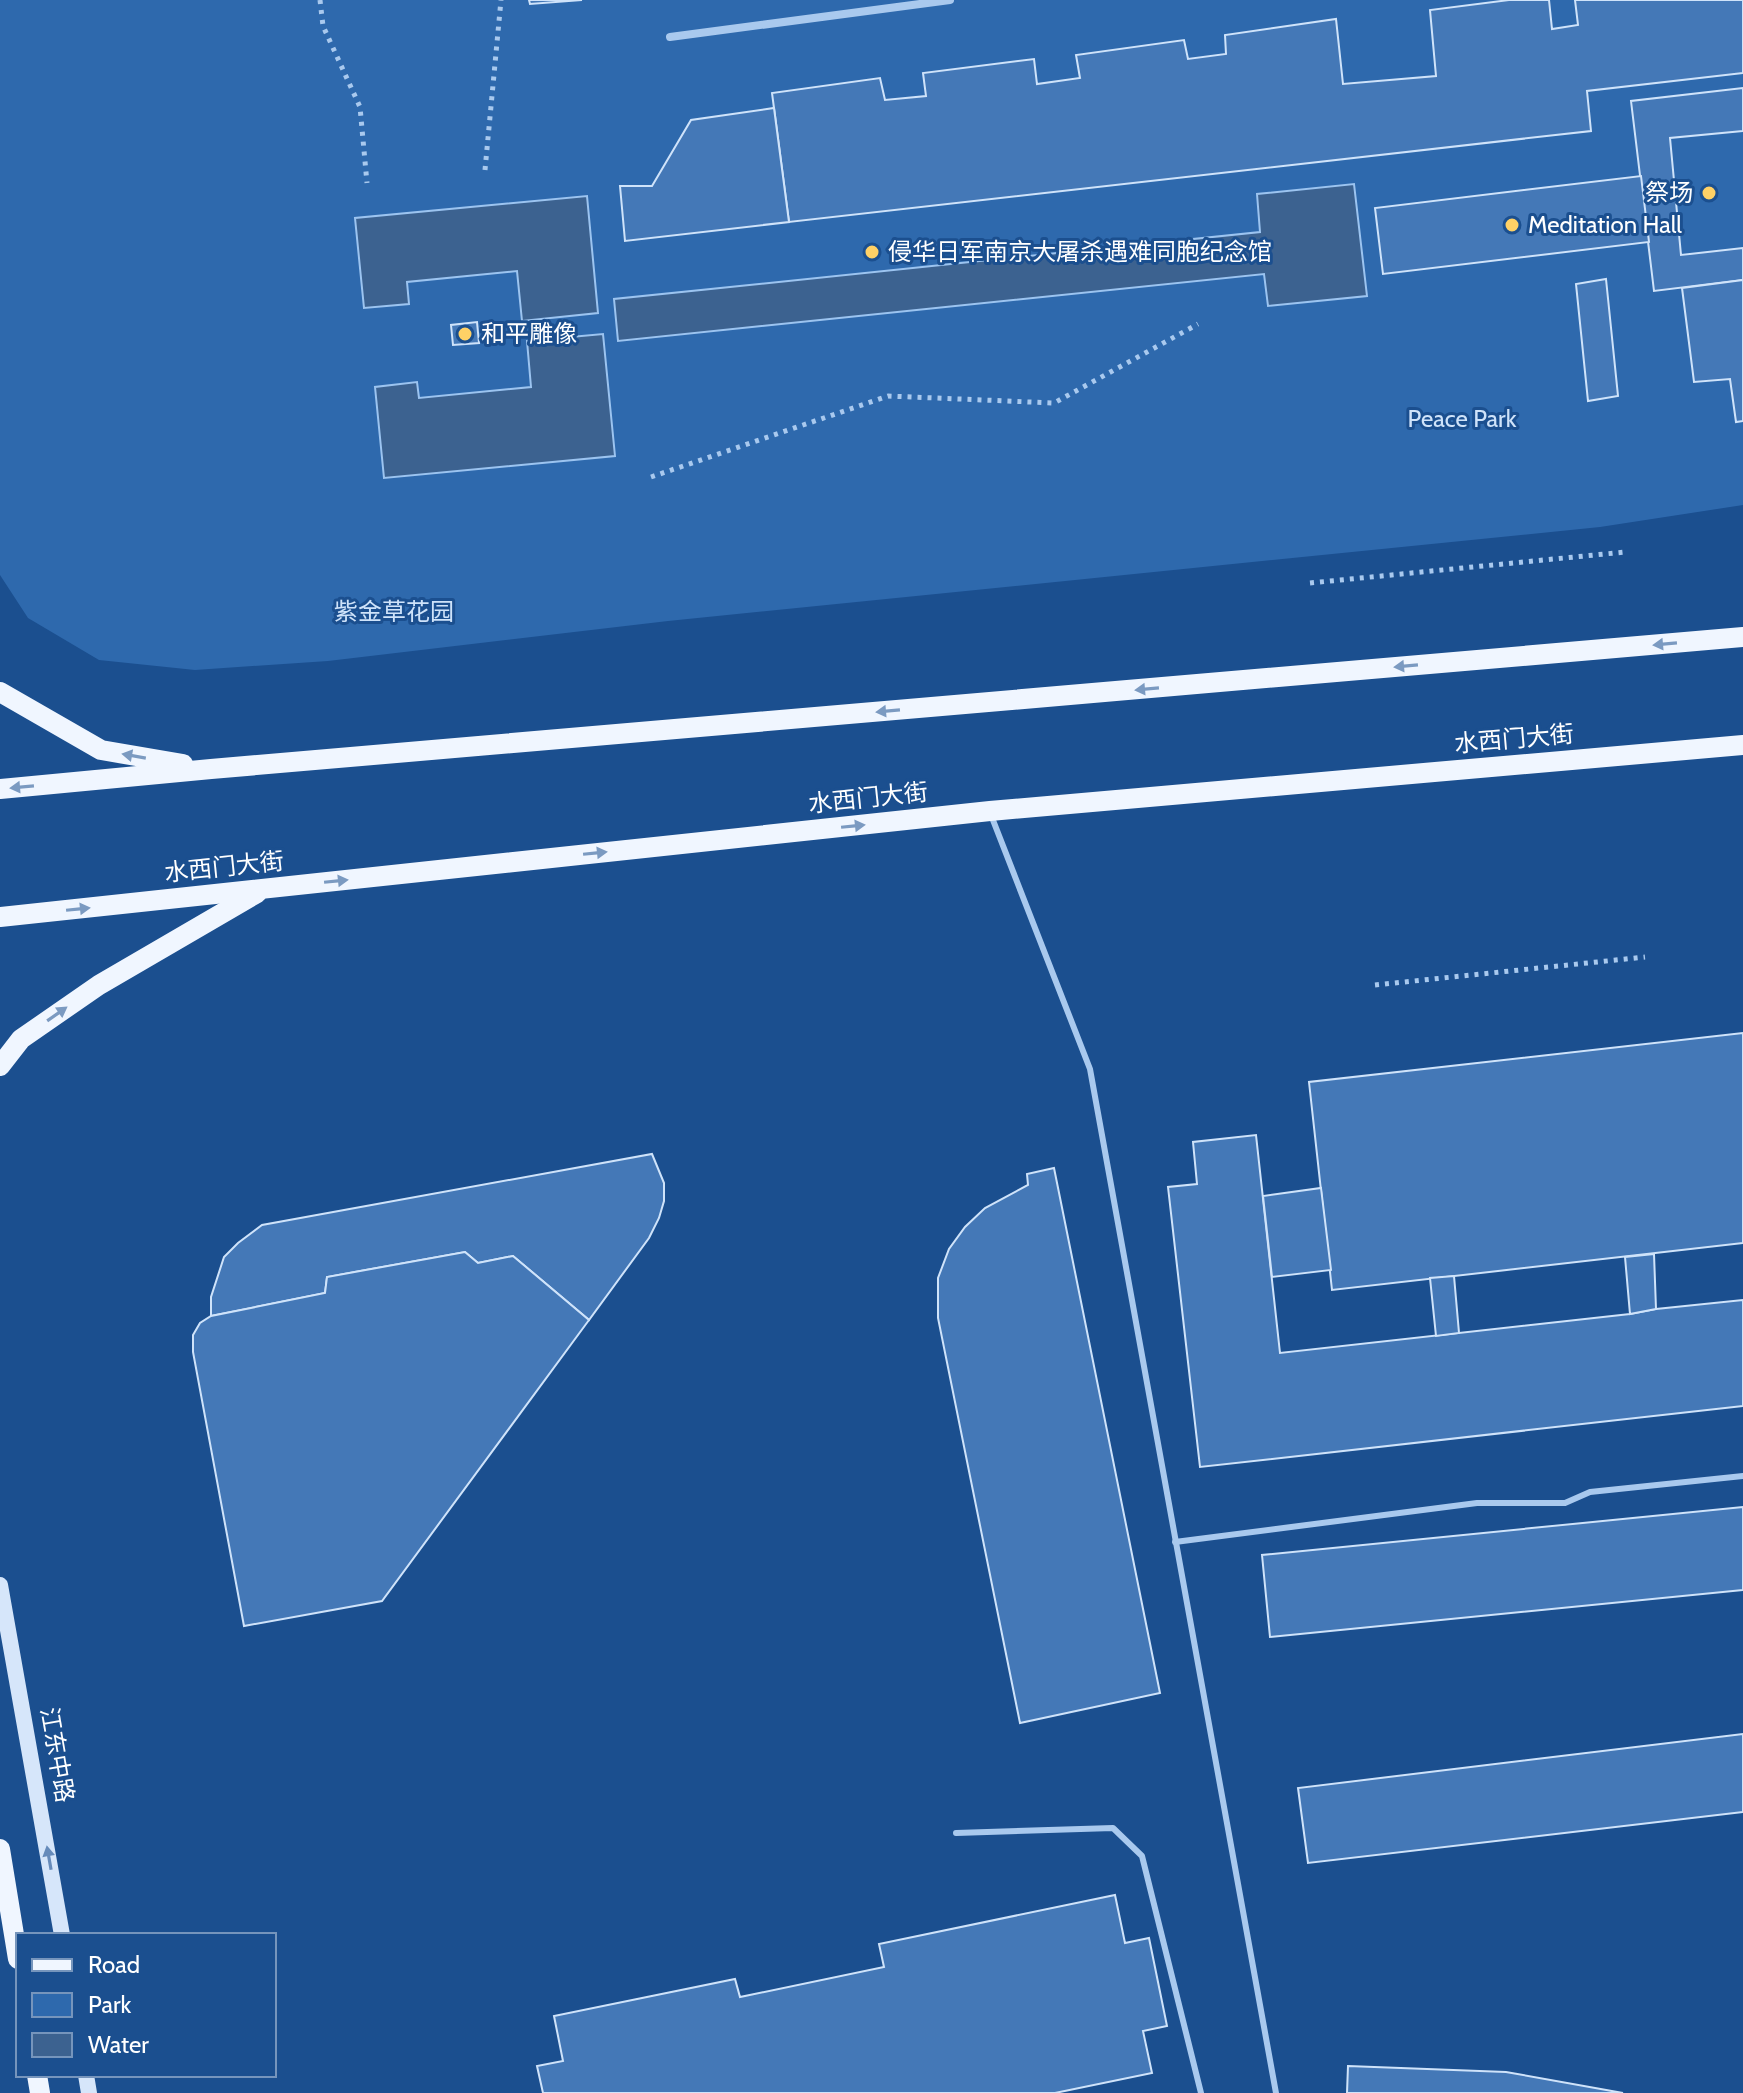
<svg xmlns="http://www.w3.org/2000/svg" width="1743" height="2093" font-family="Cabin,'Noto Sans SC',sans-serif">
<style>
.green{fill:#2e69ad}
.water{fill:#3c6290;stroke:#9cc4f0;stroke-width:2}
.building{fill:#4478b7;stroke:#cfe3fa;stroke-width:2}
.lines{fill:none;stroke-linecap:round;stroke-linejoin:round}
.path{stroke:#a9c9ee;stroke-width:5;stroke-dasharray:4 6;stroke-linecap:butt}
.lane{stroke:#a9c9ee;stroke-width:6}
.street{stroke:#a9c9ee;stroke-width:8}
.secondary{stroke:#d6e6fa;stroke-width:16}
.primary{stroke:#f0f6ff;stroke-width:20}
.oneway{fill:#7b9ac1}
.oneway2{fill:#668bba}
.poi-dot{fill:#ffd166;stroke:#1b4f8f;stroke-width:3}
.labels{text-anchor:middle;stroke-width:6;stroke-linejoin:round;paint-order:stroke}
.poi-label{font-size:24px;fill:#fff;stroke:#1b4f8f;text-anchor:start}
.park-label{font-size:24px;fill:#cfe3fa;stroke:#1b4f8f}
.street-label{font-size:24px;fill:#fff;stroke:#1b4f8f}
</style>
<rect width="100%" height="100%" fill="#1b4f8f"/>
<polygon class="green" points="0,0 1743,0 1743,505 1600,527 668,621 328,661 195,670 99,660 28,618 0,575"/>
<g class="water">
<polygon points="1354,184 1367,296 1268,306 1264,274 618,341 614,299 1260,232 1257,194"/>
<polygon points="587,196 598,313 522,321 517,271 407,282 409,304 364,308 355,218"/>
<polygon points="603,334 615,456 384,478 375,387 417,382 419,398 531,387 527,341"/>
</g>
<g class="building">
<polygon points="529,0 582,0 530,4"/>
<polygon points="1509,0 1549,0 1552,29 1578,25 1575,0 1743,0 1743,73 1587,91 1591,131 789,222 772,93 880,78 885,100 926,96 923,73 1034,59 1037,84 1080,78 1076,55 1184,40 1188,59 1226,54 1225,35 1336,19 1343,84 1436,76 1430,10"/>
<polygon points="1743,88 1743,131 1670,138 1681,255 1743,248 1743,280 1654,291 1631,101"/>
<polygon points="774,108 789,222 625,241 620,186 652,186 691,120"/>
<polygon points="1641,176 1649,242 1383,274 1375,208"/>
<polygon points="1606,279 1618,396 1588,401 1576,284"/>
<polygon points="1743,280 1743,421 1736,422 1730,379 1694,382 1682,288"/>
<polygon points="477,322 479,343 453,345 451,325"/>
<polygon points="1743,1033 1743,1243 1332,1290 1309,1082"/>
<polygon points="1256,1135 1280,1353 1630,1314 1656,1309 1743,1300 1743,1406 1200,1467 1168,1187 1197,1184 1193,1142"/>
<polygon points="652,1154 664,1183 664,1201 659,1218 649,1238 589,1320 513,1256 478,1263 465,1252 327,1277 325,1293 211,1316 211,1297 224,1257 238,1243 262,1225"/>
<polygon points="1054,1168 1160,1693 1020,1723 938,1318 938,1278 949,1249 965,1227 985,1208 1028,1185 1027,1174"/>
<polygon points="1321,1188 1331,1270 1272,1277 1263,1196"/>
<polygon points="465,1252 478,1263 513,1256 589,1320 382,1601 244,1626 193,1352 193,1335 200,1323 211,1316 325,1293 327,1277"/>
<polygon points="1654,1254 1656,1309 1630,1314 1625,1257"/>
<polygon points="1454,1276 1459,1333 1436,1336 1430,1278"/>
<polygon points="1743,1507 1743,1590 1270,1637 1262,1555"/>
<polygon points="1743,1734 1743,1812 1308,1863 1298,1788"/>
<polygon points="1115,1895 1125,1943 1149,1938 1167,2026 1143,2031 1152,2073 1055,2093 543,2093 537,2066 563,2061 554,2016 735,1979 740,1997 884,1967 879,1944"/>
<polygon points="1348,2066 1506,2072 1623,2093 1347,2093"/>
</g>
<g class="lines">
<g class="path">
<polyline points="320,0 323,26 360,107 367,183"/>
<polyline points="485,170 501,0"/>
<polyline points="651,477 888,396 1054,403 1198,324"/>
<polyline points="1310,583 1625,552"/>
<polyline points="1375,985 1645,957"/>
</g>
<g class="lane">
<polyline points="991,815 1090,1069 1276,2093"/>
<polyline points="1175,1542 1477,1503 1565,1503 1590,1492 1743,1476"/>
<polyline points="956,1833 1113,1828 1142,1856 1201,2093"/>
</g>
<polyline class="street" points="670,37 950,0"/>
<g class="secondary">
<polyline points="0,1585 62,1935"/>
<polyline points="86,2075 89,2093"/>
</g>
<g class="primary">
<polyline points="0,692 101,750 183,764"/>
<polyline points="0,789 211,769 1743,637"/>
<polyline points="0,917 990,811 1743,745"/>
<polyline points="0,1066 21,1039 99,985 257,893"/>
<polyline points="0,1849 18,1959"/>
<polyline points="37,2075 40,2093"/>
</g>
</g>
<defs><path id="oneway-solid" d="M-6-.8H1V-3.2L6.5 0L1 3.2V.8H-6Z" transform="scale(2)"/></defs>
<g class="oneway">
<use href="#oneway-solid" transform="translate(1665 644) rotate(175)"/>
<use href="#oneway-solid" transform="translate(1406 666) rotate(175)"/>
<use href="#oneway-solid" transform="translate(1147 689) rotate(175)"/>
<use href="#oneway-solid" transform="translate(888 711) rotate(175)"/>
<use href="#oneway-solid" transform="translate(134 756) rotate(-170)"/>
<use href="#oneway-solid" transform="translate(22 787) rotate(175)"/>
<use href="#oneway-solid" transform="translate(853 826) rotate(-6)"/>
<use href="#oneway-solid" transform="translate(595 853) rotate(-6)"/>
<use href="#oneway-solid" transform="translate(336 881) rotate(-6)"/>
<use href="#oneway-solid" transform="translate(78 909) rotate(-6)"/>
<use href="#oneway-solid" transform="translate(57 1014) rotate(-35)"/>
</g>
<use class="oneway2" href="#oneway-solid" transform="translate(49 1858) rotate(-100)"/>
<g class="poi-dot">
<circle cx="1709" cy="193" r="8"/>
<circle cx="1512" cy="225" r="8"/>
<circle cx="872" cy="252" r="8"/>
<circle cx="465" cy="334" r="8"/>
</g>
<g class="labels">
<g class="poi-label">
<text x="1693" y="201" text-anchor="end">祭场</text>
<text x="1528" y="233">Meditation Hall</text>
<text x="888" y="260">侵华日军南京大屠杀遇难同胞纪念馆</text>
<text x="481" y="342">和平雕像</text>
</g>
<g class="park-label">
<text x="1462" y="427">Peace Park</text>
<text x="394" y="620">紫金草花园</text>
</g>
<g class="street-label">
<text transform="translate(1514 739) rotate(-5)" y="8">水西门大街</text>
<text transform="translate(868 798) rotate(-6)" y="8">水西门大街</text>
<text transform="translate(224 867) rotate(-6)" y="8">水西门大街</text>
<text transform="translate(57 1755) rotate(80)" y="8">江东中路</text>
</g>
</g>
<rect x="16" y="1933" width="260" height="144" fill="#1b4f8f" stroke="#7695bc" stroke-width="2"/>
<rect x="32" y="1959" width="40" height="12" fill="#f0f6ff" stroke="#7695bc" stroke-width="2"/>
<text x="88" y="1973" font-size="24" fill="#ffffff">Road</text>
<rect x="32" y="1993" width="40" height="24" fill="#2e69ad" stroke="#7695bc" stroke-width="2"/>
<text x="88" y="2013" font-size="24" fill="#ffffff">Park</text>
<rect x="32" y="2033" width="40" height="24" fill="#3c6290" stroke="#7695bc" stroke-width="2"/>
<text x="88" y="2053" font-size="24" fill="#ffffff">Water</text>
</svg>
